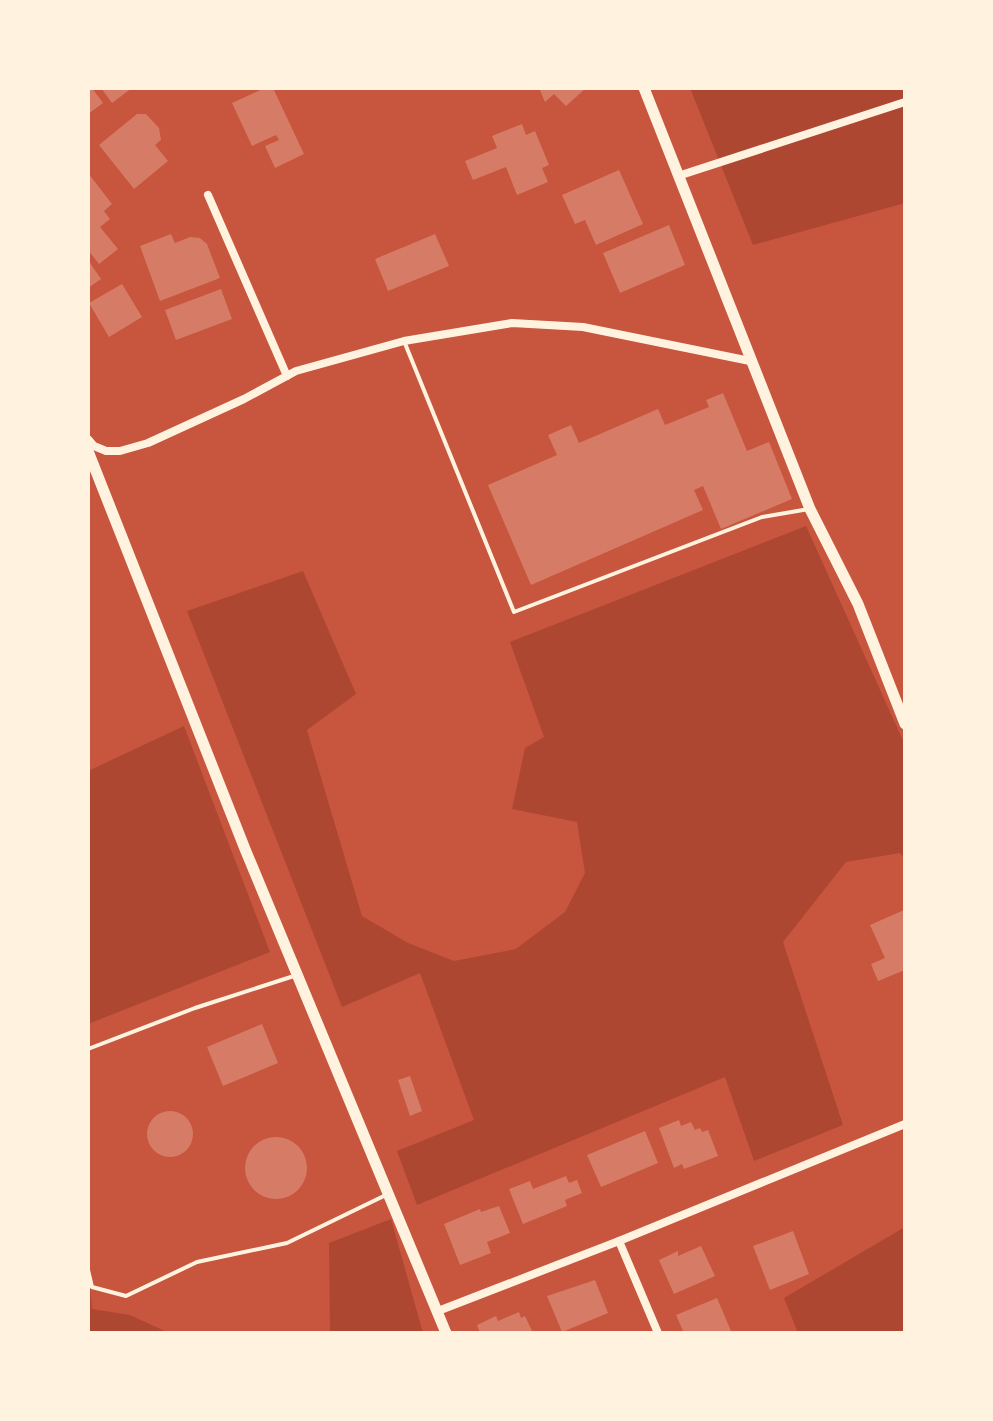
<svg xmlns="http://www.w3.org/2000/svg" width="993" height="1421" font-family="Poppins,sans-serif">
<style>
.green{fill:#ae4732}
.building{fill:#d67c66}
.lines{fill:none;stroke-linecap:round;stroke-linejoin:round}
.service{stroke:#fff3e0;stroke-width:4}
.minor{stroke:#fff3e0;stroke-width:8}
.secondary{stroke:#fff3e0;stroke-width:11}
</style>
<rect width="100%" height="100%" fill="#c8553d"/>
<g class="green">
<polygon points="690,88 905,88 905,203 753,245"/>
<polygon points="806,526 905,745 905,859 900,853 846,862 783,942 843,1125 754,1161 725,1077 417,1205 397,1151 474,1120 420,973 342,1007 187,611 303,571 356,694 307,730 362,916 408,943 454,961 516,949 565,912 585,873 577,822 512,809 525,748 544,737 510,642"/>
<polygon points="184,726 270,952 88,1024 88,771"/>
<polygon points="391,1219 423,1333 330,1333 329,1243"/>
<polygon points="905,1227 905,1333 798,1333 784,1298"/>
<polygon points="88,1262 92,1309 130,1315 169,1333 88,1333"/>
</g>
<g class="building">
<polygon points="88,88 92,88 103,103 88,114"/>
<polygon points="101,88 132,88 112,103"/>
<polygon points="265,88 273,88 304,154 275,168 265,146 279,140 276,135 252,146 232,103"/>
<polygon points="539,88 586,88 566,106 554,94 545,102"/>
<polygon points="137,114 146,114 159,128 161,140 155,145 168,161 134,189 99,145"/>
<polygon points="522,124 526,135 535,131 549,165 542,168 548,182 517,195 506,167 473,180 465,161 497,148 492,136"/>
<polygon points="619,170 643,224 596,245 585,220 575,224 562,195"/>
<polygon points="88,173 112,204 104,211 110,219 100,227 118,249 99,264 88,250"/>
<polygon points="669,225 685,265 620,293 603,253"/>
<polygon points="171,234 175,243 190,237 200,238 207,244 220,278 160,301 140,246"/>
<polygon points="435,234 449,266 388,291 375,259"/>
<polygon points="88,260 101,279 88,288"/>
<polygon points="122,284 142,317 109,337 89,303"/>
<polygon points="221,289 232,319 176,340 165,310"/>
<polygon points="723,393 747,451 769,442 792,499 721,529 703,486 694,490 703,510 531,585 488,485 557,455 548,435 571,425 579,443 658,409 665,425 709,407 706,400"/>
<polygon points="904,910 905,970 878,981 871,964 885,958 870,925"/>
<polygon points="262,1024 278,1063 223,1086 207,1047"/>
<polygon points="410,1076 422,1111 410,1116 398,1080"/>
<circle cx="170" cy="1134" r="23"/>
<polygon points="679,1120 681,1126 691,1122 695,1130 700,1128 702,1132 708,1130 718,1156 684,1169 682,1164 674,1168 659,1128"/>
<polygon points="645,1131 658,1163 601,1187 587,1155"/>
<circle cx="276" cy="1168" r="31"/>
<polygon points="566,1176 569,1183 577,1180 582,1193 565,1200 567,1206 523,1224 509,1189 530,1181 533,1189"/>
<polygon points="499,1206 510,1233 487,1242 491,1253 460,1265 444,1224 480,1209 481,1212"/>
<polygon points="793,1231 809,1274 770,1290 753,1246"/>
<polygon points="701,1246 715,1276 674,1294 659,1260 678,1251 678,1256"/>
<polygon points="595,1280 608,1313 562,1332 547,1296"/>
<polygon points="717,1298 731,1331 684,1333 676,1315"/>
<polygon points="519,1312 521,1318 525,1316 533,1333 480,1333 477,1325 496,1316 498,1321"/>
</g>
<g class="lines">
<g class="service">
<polyline points="404,341 514,612 762,517 809,509"/>
<polyline points="88,1049 195,1008 297,975"/>
<polyline points="88,1270 92,1287 126,1296 197,1262 287,1243 388,1194"/>
</g>
<g class="minor">
<polyline points="678,176 905,102"/>
<polyline points="208,195 287,376"/>
<polyline points="88,439 94,446 106,451 120,451 148,443 244,399 296,371 404,341 512,323 583,327 750,361"/>
<polyline points="619,1241 658,1333"/>
<polyline points="438,1311 619,1241 905,1124"/>
</g>
<g class="secondary">
<polyline points="644,88 810,509 858,604 905,724"/>
<polyline points="88,451 245,849 446,1333"/>
</g>
</g>
<rect width="993" height="1421" fill="none" stroke="#fff3e0" stroke-width="180"/>
</svg>
